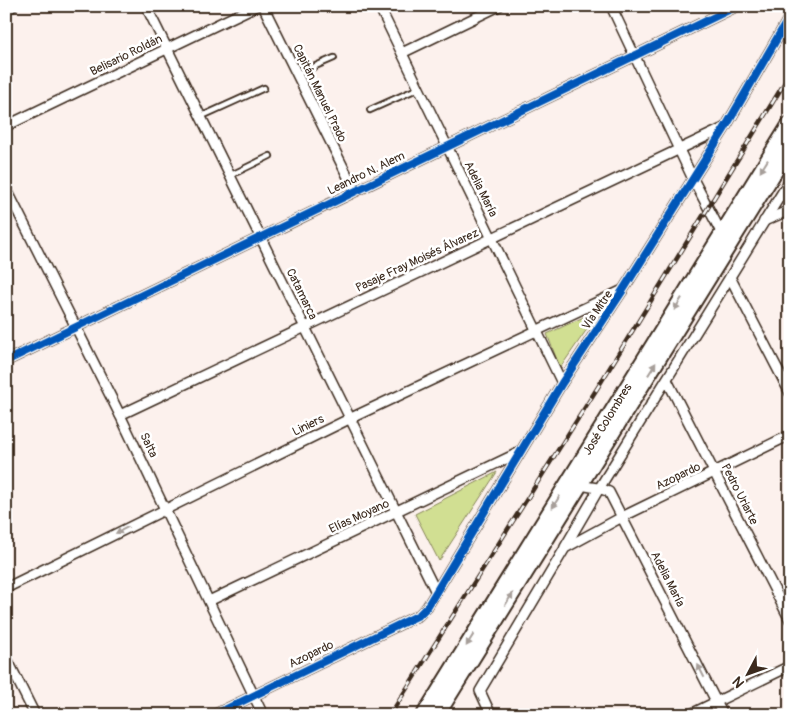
<svg xmlns="http://www.w3.org/2000/svg" width="796" height="721" font-family="Pangolin,sans-serif">
<style>
.green{fill:#d1df92;stroke:#868458}
.lines{fill:none;stroke-linecap:round;stroke-linejoin:round}
.service-casing{stroke:#3b2a1e;stroke-width:8}
.minor-casing{stroke:#3b2a1e;stroke-width:12}
.secondary-casing{stroke:#3b2a1e;stroke-width:18}
.service{stroke:#fff;stroke-width:4.5}
.minor{stroke:#fff;stroke-width:9}
.secondary{stroke:#fff;stroke-width:14}
.rail-casing{stroke:#3b2a1e;stroke-width:4.5}
.rail{stroke:#fff;stroke-width:2.5;stroke-dasharray:8;stroke-linecap:butt}
.cycleway-casing{stroke:#fff;stroke-width:11}
.cycleway{stroke:#0057b8;stroke-width:8}
.oneway{fill:#a79f9a}
.labels{text-anchor:middle;stroke-width:5;stroke-linejoin:round;paint-order:stroke}
.street-label{font-size:12px;fill:#3b2a1e;stroke:#fff}
</style>
<rect width="100%" height="100%" fill="#fcf1ed"/>
<filter id="ink" filterUnits="userSpaceOnUse"><feTurbulence type="fractalNoise" baseFrequency=".02" numOctaves="2"/><feDisplacementMap in="SourceGraphic" scale="10" xChannelSelector="R" yChannelSelector="G"/><feConvolveMatrix kernelMatrix="1 2 1 2 8 2 1 2 1" color-interpolation-filters="sRGB"/></filter>
<g filter="url(#ink)">
<g class="green">
<polygon points="601,309 560,368 547,334"/>
<polygon points="497,472 439,561 415,514"/>
</g>
<g class="lines">
<g class="service-casing">
<g id="service">
<polyline points="297,74 334,58"/>
<polyline points="370,110 419,88"/>
<polyline points="200,117 264,88"/>
<polyline points="229,176 270,156"/>
</g>
</g>
<g class="minor-casing">
<g id="minor">
<polyline points="146,6 436,592"/>
<polyline points="263,6 355,191"/>
<polyline points="379,6 562,383"/>
<polyline points="611,6 692,177 723,236"/>
<polyline points="6,10 13,6"/>
<polyline points="402,53 499,6"/>
<polyline points="6,126 256,6"/>
<polyline points="6,188 120,415 263,715"/>
<polyline points="764,221 790,210"/>
<polyline points="730,277 790,393"/>
<polyline points="6,361 737,6"/>
<polyline points="667,380 790,620"/>
<polyline points="120,415 724,128"/>
<path d="M577,483C585,488 598,486 609,492L723,715"/>
<polyline points="565,547 600,487 790,180"/>
<polyline points="6,588 349,419 623,290"/>
<polyline points="209,601 518,453"/>
<polyline points="6,657 35,715"/>
<polyline points="214,715 419,615 427,607 562,383 623,290 725,128 790,16"/>
<polyline points="491,715 480,691 565,548 622,517 790,435"/>
<polyline points="689,715 790,666"/>
</g>
</g>
<g class="secondary-casing">
<g id="secondary">
<path id="s1" d="M424,715L790,124"/>
<polyline points="437,715 790,147"/>
</g>
</g>
<use href="#service" class="service"/>
<use href="#minor" class="minor"/>
<use href="#secondary" class="secondary"/>
<g class="rail-casing">
<polyline id="rail" points="390,715 598,387 790,74"/>
</g>
<use href="#rail" class="rail"/>
<g class="cycleway-casing">
<g id="cycleway">
<polyline points="6,361 737,6"/>
<polyline points="214,715 419,615 427,607 562,383 623,290 725,128 790,16"/>
</g>
</g>
<use href="#cycleway" class="cycleway"/>
</g>
<defs><path id="oneway-solid" d="M-6-.8H1V-3.2L6.5 0L1 3.2V.8H-6Z" transform="scale(1.25)"/></defs>
<g class="oneway">
<use href="#oneway-solid" transform="translate(764 166) rotate(122)"/>
<use href="#oneway-solid" transform="translate(678 304) rotate(122)"/>
<use href="#oneway-solid" transform="translate(652 369) rotate(-58)"/>
<use href="#oneway-solid" transform="translate(556 502) rotate(122)"/>
<use href="#oneway-solid" transform="translate(122 530) rotate(153)"/>
<use href="#oneway-solid" transform="translate(509 599) rotate(-58)"/>
<use href="#oneway-solid" transform="translate(470 640) rotate(122)"/>
<use href="#oneway-solid" transform="translate(701 671) rotate(-117)"/>
</g>
</g>
<g class="labels">
<g class="street-label">
<text transform="translate(126 55) rotate(-26)" y="4">Belisario Roldán</text>
<text transform="translate(320 93) rotate(64)" y="4">Capitán Manuel Prado</text>
<text transform="translate(366 173) rotate(-26)" y="4">Leandro N. Alem</text>
<text transform="translate(481 189) rotate(64)" y="4">Adelia María</text>
<text transform="translate(417 260) rotate(-25)" y="4">Pasaje Fray Moisés Álvarez</text>
<text transform="translate(302 294) rotate(64)" y="4">Catamarca</text>
<text transform="translate(597 310) rotate(-56)" y="4">Vía Mitre</text>
<text dy="4" stroke="none"><textPath href="#s1" startOffset="348">José Colombres</textPath></text>
<text transform="translate(308 425) rotate(-26)" y="4">Liniers</text>
<text transform="translate(149 445) rotate(65)" y="4">Salta</text>
<text transform="translate(678 476) rotate(-26)" y="4">Azopardo</text>
<text transform="translate(740 494) rotate(63)" y="4">Pedro Uriarte</text>
<text transform="translate(359 516) rotate(-25)" y="4">Elías Moyano</text>
<text transform="translate(668 579) rotate(63)" y="4">Adelia María</text>
<text transform="translate(311 654) rotate(-26)" y="4">Azopardo</text>
</g>
</g>
<rect width="796" height="721" fill="none" stroke="#fff" stroke-width="25"/>
<rect x="12" y="12" width="771" height="696" fill="none" stroke="#3b2a1e" stroke-width="2" filter="url(#ink)"/>
<g transform="translate(748 674) rotate(229)" stroke="#ffffff" stroke-width="4" paint-order="stroke">
<path d="M0-4L9 19L0 12L-9 19Z" fill="#3b2a1e"/>
<text y="-8" font-size="14" font-weight="bold" text-anchor="middle" fill="#3b2a1e">N</text>
</g>
</svg>
